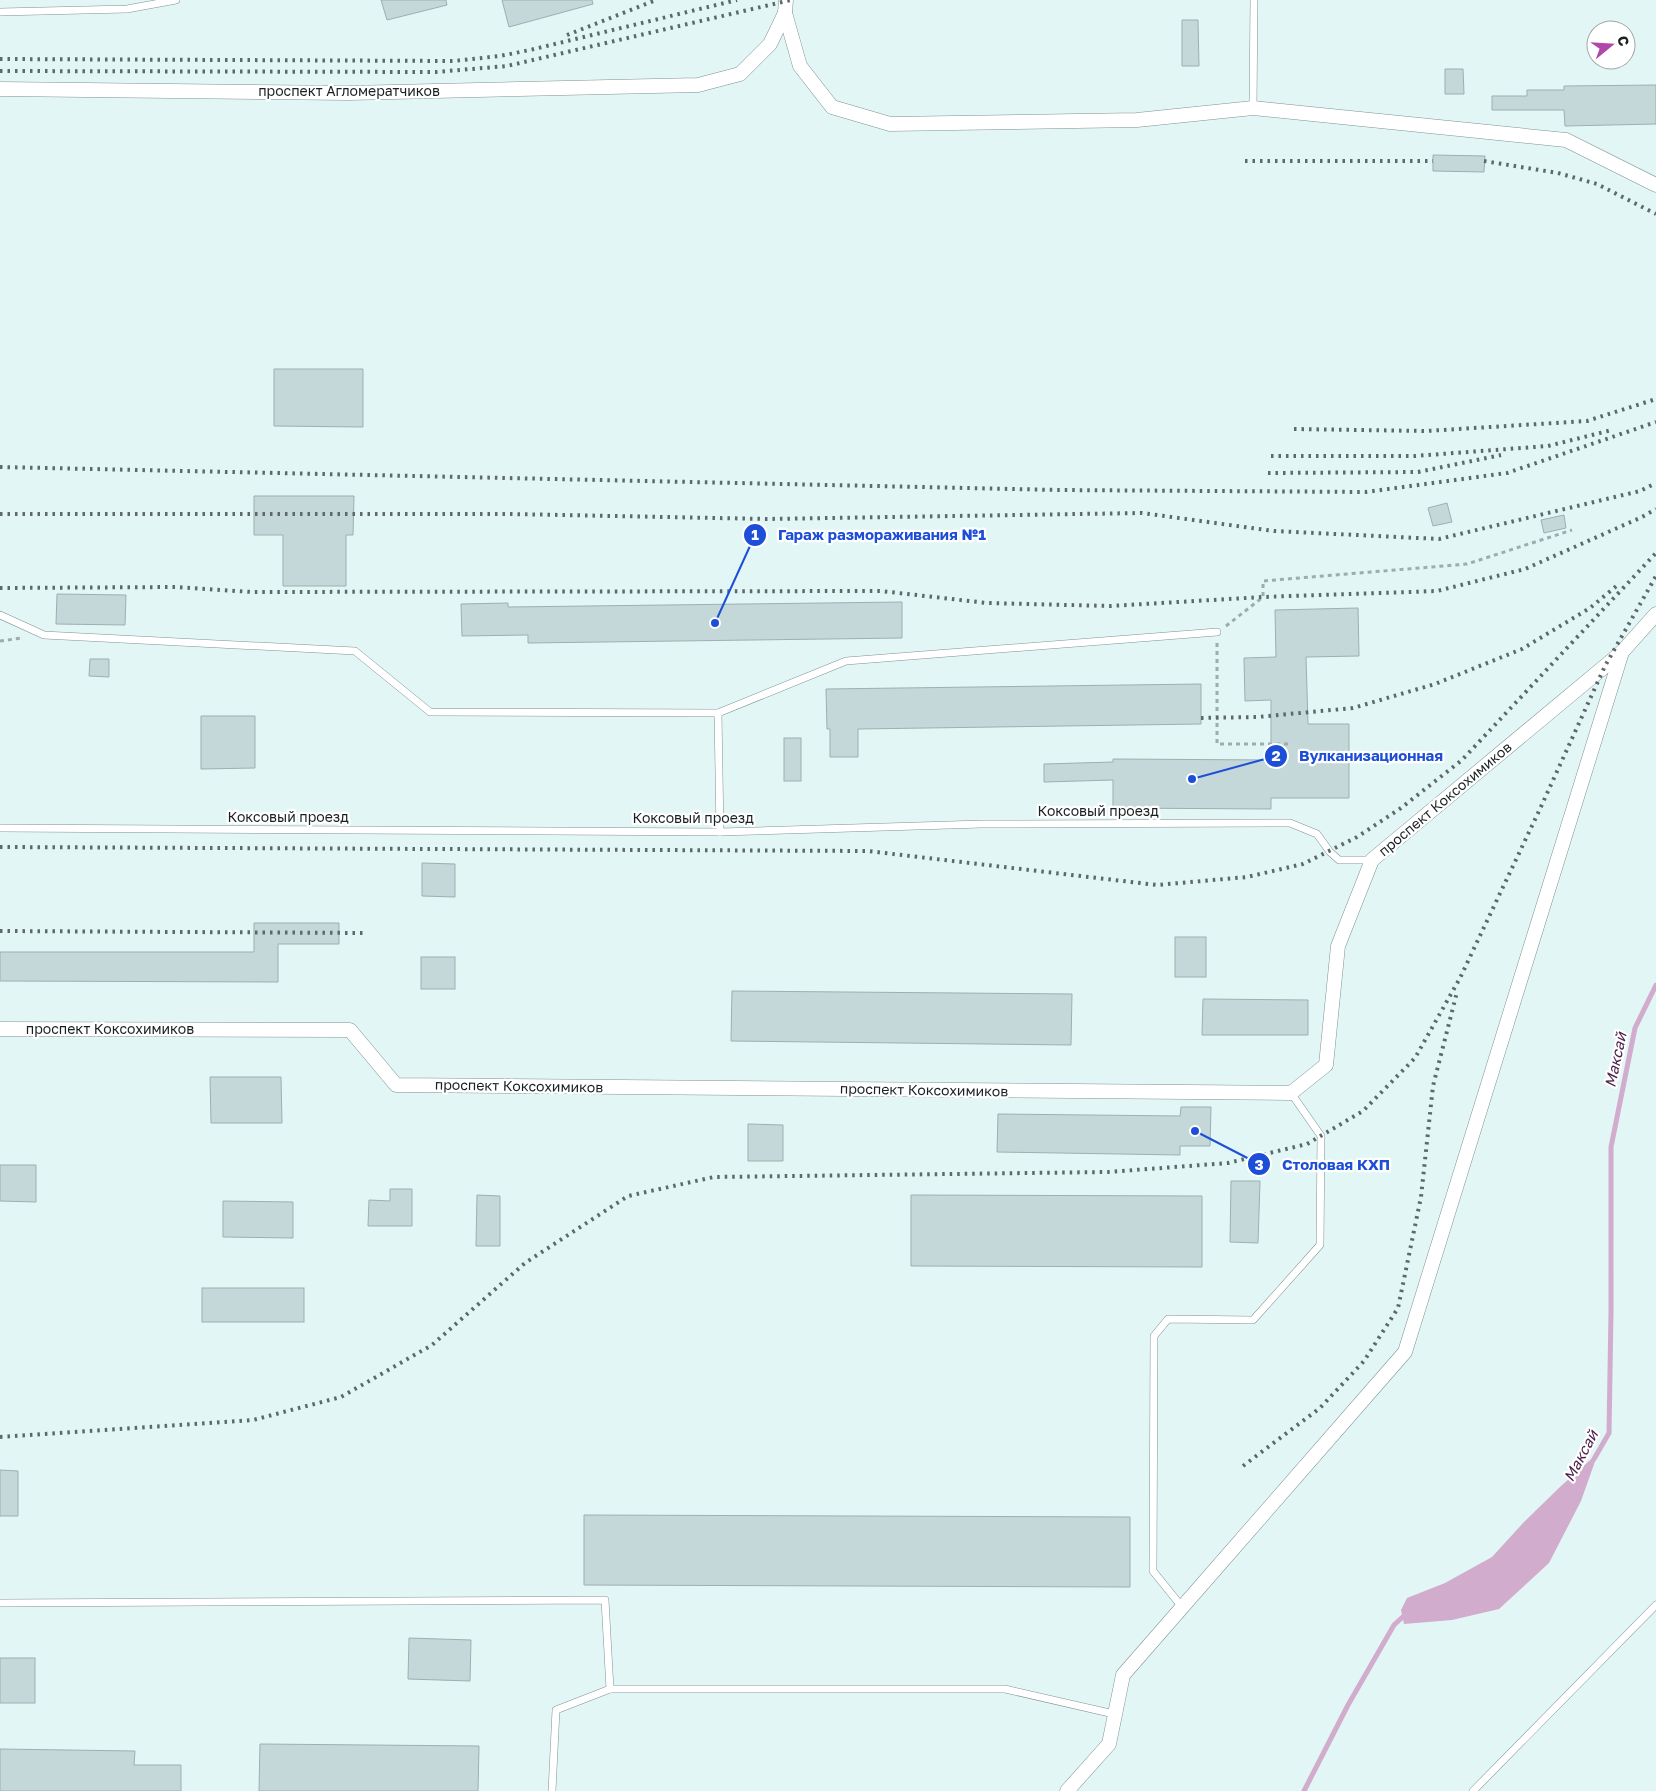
<svg xmlns="http://www.w3.org/2000/svg" width="1656" height="1791" font-family="'Golos Text',sans-serif">
<style>
.water{fill:#d1accd}
.lines{fill:none;stroke-linecap:round;stroke-linejoin:round}
.stream{stroke:#d1accd;stroke-width:5}
.building{fill:#c5d8d9;stroke:#9dafb0}
.service-casing{stroke:#809292;stroke-width:8}
.minor-casing{stroke:#809292;stroke-width:15}
.path{stroke:#9dacac;stroke-width:3;stroke-dasharray:4 4;stroke-linecap:butt}
.service{stroke:#fff;stroke-width:7}
.minor{stroke:#fff;stroke-width:14}
.rail{stroke:#5d6869;stroke-width:4;stroke-dasharray:2.5 5;stroke-linecap:butt}
.labels{text-anchor:middle;stroke-width:4.5;stroke-linejoin:round;paint-order:stroke}
.street-label{font-size:14px;fill:#192021;stroke:#fff}
.water-label{font-size:15px;font-style:italic;fill:#4e204b;stroke:#fff}
.leader{fill:none;stroke:#1d4ed8;stroke-width:2}
.callout-dot{fill:#1d4ed8;stroke:#fff;stroke-width:2}
.mark-label{font-size:15px;text-anchor:middle;font-weight:bold;fill:#fff}
.callout-label{font-size:15px;text-anchor:middle;font-weight:bold;fill:#1d4ed8;stroke:#fff;stroke-width:4.5;stroke-linejoin:round;paint-order:stroke}
</style>
<rect width="100%" height="100%" fill="#e2f6f6"/>
<polygon class="water" points="1598,1453 1581,1501 1549,1563 1499,1609 1452,1620 1404,1624 1401,1610 1407,1598 1445,1583 1492,1557 1524,1522 1561,1486"/>
<g class="lines">
<g class="stream">
<polyline points="1594,1459 1609,1433 1611,1312 1611,1147 1635,1028 1656,985"/>
<polyline points="1304,1791 1348,1705 1394,1625 1407,1613"/>
</g>
</g>
<g class="building">
<polygon points="381,0 446,0 447,5 387,20"/>
<polygon points="502,0 592,0 593,4 509,27"/>
<polygon points="1182,20 1198,20 1199,66 1182,66"/>
<polygon points="1445,69 1463,69 1464,94 1445,94"/>
<polygon points="1656,85 1656,124 1565,126 1564,110 1492,110 1492,96 1527,96 1527,90 1564,90 1564,86"/>
<polygon points="1433,155 1485,156 1484,172 1433,171"/>
<polygon points="274,369 363,369 363,427 274,426"/>
<polygon points="254,496 354,496 353,535 346,535 346,586 283,586 283,535 254,535"/>
<polygon points="1447,503 1452,522 1433,526 1428,508"/>
<polygon points="1564,515 1566,528 1544,533 1541,520"/>
<polygon points="57,594 126,595 125,625 56,624"/>
<polygon points="902,602 902,638 528,643 528,635 462,636 461,604 508,603 508,607"/>
<polygon points="1358,608 1359,656 1306,657 1308,724 1349,724 1349,798 1271,798 1271,809 1113,808 1113,780 1044,782 1044,764 1113,762 1113,759 1271,760 1271,700 1245,701 1244,658 1276,657 1275,610"/>
<polygon points="90,659 109,659 109,677 89,676"/>
<polygon points="1201,684 1201,724 858,729 858,757 830,757 830,729 827,729 826,689"/>
<polygon points="201,716 255,716 255,768 201,769"/>
<rect x="784" y="738" width="17" height="43"/>
<polygon points="422,863 455,864 455,897 422,896"/>
<polygon points="254,923 339,923 339,944 278,944 278,982 0,981 0,952 254,952"/>
<rect x="1175" y="937" width="31" height="40"/>
<rect x="421" y="957" width="34" height="32"/>
<polygon points="732,991 1072,994 1071,1045 731,1041"/>
<polygon points="1203,999 1308,1000 1308,1035 1202,1035"/>
<polygon points="210,1077 281,1077 282,1123 211,1123"/>
<polygon points="1181,1107 1211,1107 1210,1146 1180,1146 1180,1155 997,1152 998,1114 1180,1116"/>
<polygon points="748,1124 783,1125 783,1161 748,1161"/>
<polygon points="0,1165 36,1165 36,1202 0,1201"/>
<polygon points="1231,1181 1260,1181 1258,1243 1230,1242"/>
<polygon points="390,1189 412,1189 412,1226 368,1226 369,1200 390,1201"/>
<polygon points="477,1195 500,1196 500,1246 476,1246"/>
<polygon points="911,1195 1202,1196 1202,1267 911,1266"/>
<polygon points="223,1201 293,1202 293,1238 223,1237"/>
<rect x="202" y="1288" width="102" height="34"/>
<polygon points="0,1470 18,1471 18,1516 0,1516"/>
<polygon points="584,1515 1130,1517 1130,1587 584,1585"/>
<polygon points="409,1638 471,1640 470,1681 408,1679"/>
<rect x="0" y="1658" width="35" height="45"/>
<polygon points="260,1744 479,1746 478,1791 259,1791"/>
<polygon points="0,1749 135,1751 134,1765 181,1765 181,1791 0,1791"/>
</g>
<g class="lines">
<g class="service-casing">
<g id="service">
<polyline points="0,12 127,9 176,0"/>
<polyline points="1253,108 1254,0"/>
<polyline points="0,615 44,635 355,651 430,712 718,713 846,661 1217,632"/>
<polyline points="718,713 720,832"/>
<polyline points="0,828 720,832 982,824 1290,823 1317,834 1330,852 1339,860 1372,860"/>
<polyline points="0,1603 605,1600 610,1689"/>
<polyline points="1182,1607 1153,1571 1154,1336 1168,1319 1253,1320 1320,1245 1321,1136 1291,1093"/>
<polyline points="552,1791 556,1710 610,1689 1005,1689 1114,1714"/>
<polyline points="1473,1791 1656,1605"/>
</g>
</g>
<g class="minor-casing">
<g id="minor">
<polyline points="785,13 800,66 832,107 890,124 1137,120 1253,108 1566,140 1656,185"/>
<polyline points="0,89 349,93 698,85 740,74 770,44 785,13 786,0"/>
<polyline points="0,1029 350,1030 396,1085 1291,1093 1326,1065 1338,946 1372,860 1622,652"/>
<polyline points="1067,1791 1109,1744 1123,1675 1405,1352 1622,652 1656,614"/>
</g>
</g>
<g class="path">
<polyline points="1226,626 1263,597 1263,581 1467,564 1572,530"/>
<polyline points="0,641 22,638"/>
<polyline points="1217,643 1217,744 1290,744"/>
</g>
<use href="#service" class="service"/>
<use href="#minor" class="minor"/>
<g class="rail">
<polyline points="567,35 656,0"/>
<polyline points="0,59 454,61 500,56 530,50 737,0"/>
<polyline points="0,71 436,72 507,66 791,0"/>
<polyline points="1245,161 1433,161"/>
<polyline points="1484,161 1558,173 1597,184 1656,214"/>
<polyline points="1294,429 1426,431 1587,421 1656,399"/>
<polyline points="1271,456 1415,456 1548,446 1612,430"/>
<polyline points="0,467 1059,490 1366,492 1507,473 1656,422"/>
<polyline points="1268,473 1418,472 1501,455"/>
<polyline points="0,514 511,514 767,519 1142,513 1274,531 1439,539 1640,491 1656,483"/>
<polyline points="0,588 175,587 252,592 881,591 987,603 1110,606 1263,597 1437,591 1525,569 1642,517 1656,509"/>
<polyline points="1201,718 1257,717 1353,708 1435,684 1522,649 1590,608 1620,583"/>
<polyline points="0,847 868,851 1157,885 1247,877 1303,864 1357,837 1401,808 1462,760 1656,553"/>
<polyline points="0,931 364,933"/>
<polyline points="0,1437 253,1420 341,1397 432,1345 525,1263 628,1196 714,1177 1108,1172 1228,1163 1307,1144 1363,1111 1415,1058 1460,978 1539,811 1605,666 1656,576"/>
<polyline points="1243,1466 1320,1408 1364,1361 1398,1308 1421,1197 1433,1086 1457,992"/>
</g>
</g>
<g class="labels">
<g class="street-label">
<text x="349" y="96">проспект Агломератчиков</text>
<text transform="translate(1445 799) rotate(-40)" y="5">проспект Коксохимиков</text>
<text x="1098" y="816">Коксовый проезд</text>
<text x="288" y="822">Коксовый проезд</text>
<text x="693" y="823">Коксовый проезд</text>
<text x="110" y="1034">проспект Коксохимиков</text>
<text transform="translate(519 1086) rotate(1)" y="5">проспект Коксохимиков</text>
<text transform="translate(924 1090) rotate(1)" y="5">проспект Коксохимиков</text>
</g>
<g class="water-label">
<text transform="translate(1616 1060) rotate(-78)" y="5">Максай</text>
<text transform="translate(1581 1456) rotate(-62)" y="5">Максай</text>
</g>
</g>
<path class="leader" d="M715 623L755 535M1192 779L1276 756M1195 1131L1259 1164"/>
<g class="callout-dot">
<circle cx="715" cy="623" r="5"/>
<circle cx="1192" cy="779" r="5"/>
<circle cx="1195" cy="1131" r="5"/>
<circle cx="755" cy="535" r="12"/>
<circle cx="1276" cy="756" r="12"/>
<circle cx="1259" cy="1164" r="12"/>
</g>
<g class="mark-label">
<text x="755" y="540">1</text>
<text x="1276" y="761">2</text>
<text x="1259" y="1170">3</text>
</g>
<g class="callout-label">
<text x="882" y="540">Гараж размораживания №1</text>
<text x="1371" y="761">Вулканизационная</text>
<text x="1336" y="1170">Столовая КХП</text>
</g>
<g transform="translate(1611 45) rotate(72)"><circle r="24" fill="#ffffff" stroke="#a3a6a6"/>
<path d="M0-4L9 19L0 12L-9 19Z" fill="#b047aa"/>
<text y="-8" font-size="14" font-weight="bold" text-anchor="middle" fill="#192021">С</text>
</g>
</svg>
